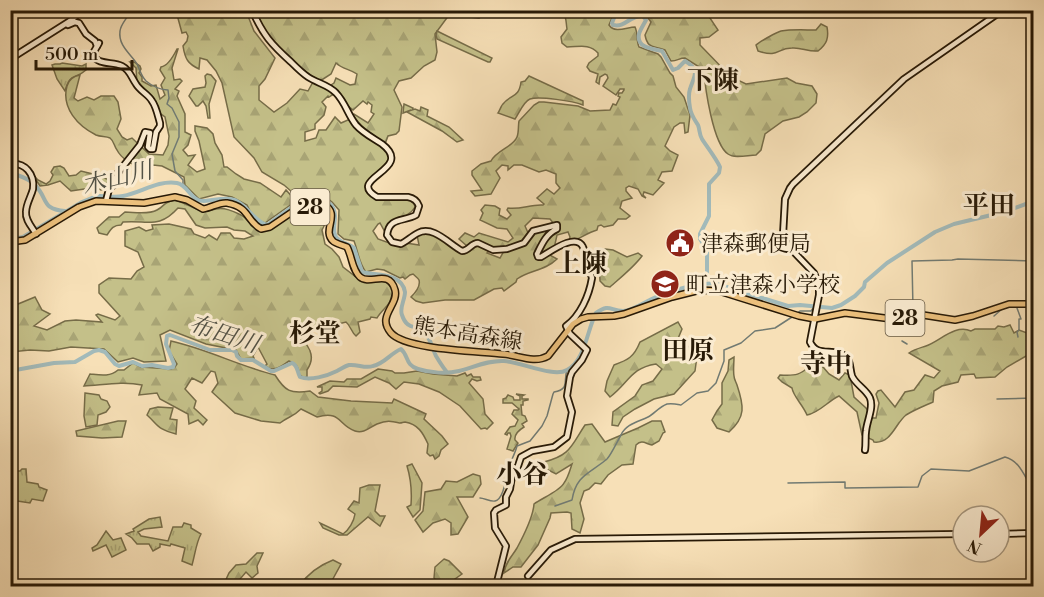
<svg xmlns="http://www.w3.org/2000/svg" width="1044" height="597" font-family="'Libre Bodoni','Noto Serif JP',serif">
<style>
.grass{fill:url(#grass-tufts);stroke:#766c48;stroke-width:1.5}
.forest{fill:url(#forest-firs);stroke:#766c48;stroke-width:1.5}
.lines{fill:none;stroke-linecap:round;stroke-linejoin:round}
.stream{stroke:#717a72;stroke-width:1.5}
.river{stroke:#a2baba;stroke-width:4}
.secondary-casing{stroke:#271906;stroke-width:8}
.primary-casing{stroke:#271906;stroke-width:8}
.secondary{stroke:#faebd0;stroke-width:4.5}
.primary{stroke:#ecc07c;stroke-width:5}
.labels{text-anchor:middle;stroke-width:6;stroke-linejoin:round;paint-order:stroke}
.shield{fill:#faebd0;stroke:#665843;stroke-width:1.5}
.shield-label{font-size:21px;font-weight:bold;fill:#271906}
.poi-label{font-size:22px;fill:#271906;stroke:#faebd0;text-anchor:start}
.street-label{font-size:22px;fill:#271906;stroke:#faebd0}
.water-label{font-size:24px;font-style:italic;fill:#525145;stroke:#faebd0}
.quarter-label{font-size:26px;font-weight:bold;fill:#271906;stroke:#faebd0}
</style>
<defs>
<pattern id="grass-tufts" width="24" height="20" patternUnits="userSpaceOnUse" patternTransform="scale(1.5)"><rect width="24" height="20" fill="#c4c089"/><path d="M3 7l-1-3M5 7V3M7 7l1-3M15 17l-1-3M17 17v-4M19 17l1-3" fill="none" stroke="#a8a475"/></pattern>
<pattern id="forest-firs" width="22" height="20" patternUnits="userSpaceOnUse" patternTransform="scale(1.5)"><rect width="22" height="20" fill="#c4c089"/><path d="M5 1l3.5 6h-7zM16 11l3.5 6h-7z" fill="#a8a475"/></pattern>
</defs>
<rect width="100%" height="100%" fill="#f7e0b7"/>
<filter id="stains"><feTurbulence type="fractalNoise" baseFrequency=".00333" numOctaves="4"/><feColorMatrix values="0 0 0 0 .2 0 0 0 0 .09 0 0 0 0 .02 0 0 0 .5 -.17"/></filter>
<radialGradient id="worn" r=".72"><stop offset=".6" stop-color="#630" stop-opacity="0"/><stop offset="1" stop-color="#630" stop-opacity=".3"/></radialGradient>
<g class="grass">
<path d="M62,63L82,66L86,64V70C75,80 70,72 65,91L57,79L52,65L55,64H60Z"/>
<polygon points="22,469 26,469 27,482 38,484 39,487 47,490 43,501 32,499 30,503 11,500 11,477 15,471 20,471"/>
<path d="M160,517L162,527L144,529L138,532L141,536L168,541L173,527H182L184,523L191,525V528L201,534C196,543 195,555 192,565L182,561L185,548L171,544L170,546L160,544V547L153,551L149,544H137L132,538L126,534L134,531L133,529L149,519Z"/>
<polygon points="106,531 113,540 121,538 126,550 112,557 106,545 93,551 92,548 97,545"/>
</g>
<g class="forest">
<path d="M176,11H246L254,31L275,58L265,79L259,86V100L274,112L287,103L300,89L308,91L313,82L335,93L329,97L328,96L322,102L326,107L324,115L315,124V129L305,132V141L316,138L319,130H326L335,117L341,123L350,119C359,126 384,144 389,153C397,171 353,178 369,194C379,205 394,196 406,198C408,199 412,202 414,203L415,207C407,221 388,216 385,232L380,223L378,224L373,231L378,239L392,244L406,243L419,245L417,235C431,228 453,245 466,252L474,245L477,244L490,250L487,253L500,258L504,251L517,248L527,243L534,233L556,227C542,236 542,241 535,256L538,259L548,254L557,259C545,271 529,270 517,279L516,282L504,291L502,288L494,289L474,300H445L423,303L416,301L411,297C414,294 421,287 419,280C418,278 415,276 413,274L410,275L405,279L403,277L400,278L384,270L377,269L366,272C359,264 358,251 354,241L344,239L338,234L339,210L332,202L324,196L300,199L284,185L262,172L254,158L234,137L222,83L216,71L207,60L200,58L199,69C188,64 185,59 183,46L187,41L188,36L186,32L182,33Z"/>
<path d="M256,11H485L483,16L479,18L449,15L435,34L437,52L435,60L424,66L411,78L399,81L394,90L402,107L399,131L396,134L388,136L385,144L366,131L353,116L354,114L368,123L374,114L371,112L372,105L368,102L367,104L363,101L353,110C343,104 340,92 331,85L334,83L336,78L350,85L355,84L357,74C350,69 342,69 336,63L331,74L320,81C296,67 263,39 256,11Z"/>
<path d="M555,11H615L609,25C615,34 627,27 635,27C638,33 636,40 639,47L658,54L661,57L670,73L673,76L676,87L684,97L690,115L688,132L685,133L684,123H680L674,127L665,146L670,151L678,155L672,171L662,172L658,180L664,183L653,195L644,192L643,195L646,198L642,196L638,189L629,186L626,188V191L632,198L622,201L620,208L630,216L626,219H618L613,225L604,227L601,225L598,226L597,230C586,233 579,240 569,242L570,237L568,232L557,235L555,244L557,246L543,255L539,254L545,239L560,227L559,225L554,224L550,219L533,218L525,226L529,235C520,243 506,251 493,248C481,246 480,235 467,246L459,239L465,233L474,237L479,233L508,242L513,238L507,229L497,228L480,220L483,213L481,210L485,205L495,206L500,209L499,215L507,219L511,215L507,210L508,208C520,210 531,204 543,205L544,204L537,198L547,189L554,194L560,188L556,183V174L546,170L539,172L522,165H514L508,170V166L502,165L496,171L500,178L491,194L475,196L471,191L482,190L472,175V171L481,164L491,161C497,150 513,147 517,137C519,132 518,126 519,121L534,105L539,102H544L578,106L590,111L610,110L613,104L616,105L620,97L618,96L619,93H622L624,90V89H620L616,95L603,86L608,78L607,75L605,74L600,77L599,84L596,82L598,74L590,71L587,67L589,63L598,56V53C589,43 579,47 567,47L562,43L561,37L567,29C565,16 568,16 555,11Z"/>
<path d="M629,11H701L708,15L718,30L709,37L700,38V45L731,77L746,84L787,78L796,83L812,86L817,94L816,103L807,112L799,117L783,121L765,134L761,150L756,155C748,155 735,159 728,154C713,144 705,88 704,70L685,58C679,58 678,61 671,61L665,50C654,45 648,50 645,35L651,22C644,10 639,16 629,11Z"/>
<path d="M821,24L827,27C829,38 827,44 818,51C808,52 801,47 792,48C776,48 780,58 758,51L756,45C759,42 777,32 781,31C792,29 805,30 816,30Z"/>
<polygon points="437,31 492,58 490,62 488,62 437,39 436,35"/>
<path d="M177,49H178L172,68L174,80L180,79L182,81L175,89L179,91L177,96L185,114V132L191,135L188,145L183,150L188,156L195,155L188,165L197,172L205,169L199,141L195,131V126L207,128L213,134L215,143L222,155L224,167H227L236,174L244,179L260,183L281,197L286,190L296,201L265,223L254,219L247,205L232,197L218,194L199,199L185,185L184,177L162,166L153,165L143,169C134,165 122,160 117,150C114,146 114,141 110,138C106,136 101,137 96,135C78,126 61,108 67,86C69,79 74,76 80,75L74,98L78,101L87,97L94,100L101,96H114L118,102L121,119L117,129L122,137L127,140L132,138L149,154L163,155L168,145L169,136L165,117L157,111L137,83L136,68L130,62H134L140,66L141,69L139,73L142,77V81L151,86L156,85L160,99L165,95L161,85L165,78L160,70L161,67C168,66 174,55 177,49Z"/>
<polygon points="207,74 211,75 216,81 209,104 210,118 208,118 206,106 203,101 198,106 196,106 189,96 193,89 205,87 206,83 205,76"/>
<path d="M529,76L583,101V105C573,101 539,96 530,99C524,101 519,113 515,119L498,113C499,112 502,104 503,104C511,94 519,98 521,82L525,81Z"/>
<polygon points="404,104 413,108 412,110 415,109 420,111 421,107 428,110 427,116 449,127 463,140 457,142 442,131 407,112 411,110 403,113"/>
<polygon points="60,166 64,168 69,176 76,175 81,171 97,175 112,181 107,188 101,190 93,186 91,188 71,191 60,181 48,185 40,186 33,175 38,180 46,184 50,181 53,175 51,172 54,167"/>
<path d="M174,200C184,202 192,208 202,211C208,212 210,210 216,209C223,207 233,211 239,214C248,218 253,227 262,232L295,214L320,206L327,210L328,218L322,230L325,244L332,249L339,257L343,267L360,280L365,281L384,280L392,288L394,294C390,306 382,309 377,318L371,317L370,319L358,322L360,332L356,336C351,332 351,326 346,322L330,326L320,322C315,327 305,335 306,343C306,344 310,350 310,351C313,358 311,364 307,370V377L304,378L299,374C299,367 296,363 289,361C281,366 274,373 265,366L267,364L258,347L253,356L254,358L241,359L236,350L206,344L170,330L160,335L166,361L144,362L133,358L118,362L104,349L71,347L49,351L30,350L11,352L10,295L18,304L35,297L42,310L50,314L34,326L47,330L65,321L76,320L102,322L96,315L98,314L115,320L120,316L99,293V285L109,278L131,279L137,271L144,267L138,252L125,246V231L139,227L146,231L153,229L152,225L169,224L191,229L194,234L205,238L209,235L217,240L221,233H230L234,238L244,239L253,236L245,231L234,230L227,227L205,228L196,225L185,209L178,208C159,229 149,220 123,222L121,225C113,225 111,229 107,235L99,233L97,228L109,217H119L125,212C134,212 148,215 157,210C165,206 162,203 174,200Z"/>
<path d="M605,249L613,250L627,257L638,253L642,256C634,267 620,278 610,287L605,286L600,281L599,256Z"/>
<path d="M678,322L682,329L677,341L685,349L691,345L696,349L697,356L695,371L674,394L654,399L635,409L623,417L618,426L612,425L613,412L635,396L642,385L653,381L662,369L656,364C630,368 629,383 610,397L605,391L607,381L614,365C628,360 634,357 640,342Z"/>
<path d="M1032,324L1033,325V352L1007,367L995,377L976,378L974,374L961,375L958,382L942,386L934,391L933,402C924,406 914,410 906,415C895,424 891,444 874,442L873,440L862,435L857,412L839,396C828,401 819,413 807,415C803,405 793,396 792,388L782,382L778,378L780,375C797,376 799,375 812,365L823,367L829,374L839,380L845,373L850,375L854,397L866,408L873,418H876L879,403L876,394L878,391L881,390L895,407L905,392L914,390L925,375L934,378L940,371L909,353C915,349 920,348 926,346C940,341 955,324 971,331L975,329H995L998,326L1004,327L1010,325L1014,333L1019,330L1027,333L1031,332Z"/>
<path d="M171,341C207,349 239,366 275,375C285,391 290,394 310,391L318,397L351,401L392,403L394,399L426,414L424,419L442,436L448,444L441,450L439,456L435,459L433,455L430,456L427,453L428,444C423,433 418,424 405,422C403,422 402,423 400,423C391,421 387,420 377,424C370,427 364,434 355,431C338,425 341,410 317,417L301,409C293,417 289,416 280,423L261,421L235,413L212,392L218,383L215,372L211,371L202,383L192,378L185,389L196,401L194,408L207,420L203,425L198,420L189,424L188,414L160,399L157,393L139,395L142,385C123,381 103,385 84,386L90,374C100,375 110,377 118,370H124L133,363L141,367L171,369L175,367L177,364L169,351Z"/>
<path d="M734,357C734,364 733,370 734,376C734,379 736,382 737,385C744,406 746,417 729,432L717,428L712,420L717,411L722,404V383L728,371L729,360Z"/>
<polygon points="378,369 392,371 395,373 404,373 417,371 433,374 457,376 465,373 467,376 471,374 473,377 480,377 481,380 477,381 472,379 469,383 483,399 485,414 493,423 487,429 485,428 481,429 460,406 439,392 419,384 404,382 396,389 389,383 375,377 357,387 333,386 328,391 320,394 319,393 322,391 322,387 317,387 330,381 344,382 347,379 361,379"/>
<polygon points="85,393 99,395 101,399 107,401 110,407 106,412 98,415 97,425 86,427 84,416"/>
<path d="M516,394L524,395L522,396V399H528V400L523,401V405H521L522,415L525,416L527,421L522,424L524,427C519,430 514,434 515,440L518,443L513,451L507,449L511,436L510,433H508L507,435L505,434L510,427L515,426L518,420L512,414L514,410H518L519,409L512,403H503V399L506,398L508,395L513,397L514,400H520V396Z"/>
<path d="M158,407L173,408L170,419L177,420L176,434C157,429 159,426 147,415L150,409Z"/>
<polygon points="118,421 126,421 122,437 102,438 77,436 76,431"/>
<path d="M652,421H661L665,432L663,433L659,441L652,445C646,444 642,439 636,445L633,464L622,465L608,475L601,484L595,483L589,489L584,491L580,503L584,519L580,533L572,529L571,513L567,512L551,513L550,518L538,545L521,567H513L504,573C506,561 511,558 517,548C524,535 533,518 534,504C542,498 560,491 564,483C568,478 570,470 572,464L556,474L546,469L544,462C571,455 571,446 585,425L592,424L605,442L638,428Z"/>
<path d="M412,464L422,483L420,510L413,517L407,507L411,505C412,491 411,479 407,466Z"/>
<polygon points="473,474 480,476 481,484 473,497 457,497 468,517 458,534 451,535 451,523 445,519 433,523 423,532 415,520 423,511 425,492 441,489 446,481 457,482"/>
<path d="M369,485H380L375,511L380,516H385L380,526L368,517L347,535H339L323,528L320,523L343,534C349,530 354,521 355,514L348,509L354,501L359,503L360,488Z"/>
<polygon points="257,553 263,553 257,566 258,573 252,578 246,572 234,586 223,586 229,573 236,565 246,564"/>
<polygon points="444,559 449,561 462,574 455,579 451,586 442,586 434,578 435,567"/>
<path d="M333,560L341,564L329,586H299C307,575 320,565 333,560Z"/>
</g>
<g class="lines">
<g class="stream">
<path d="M131,10C128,18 121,23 120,31C118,46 131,54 137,64C140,70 141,76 146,81C152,86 161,90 168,90L169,98L167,104L172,108L179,122V137L172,154L175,171L183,180V186"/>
<polyline points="1033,230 1034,255"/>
<polyline points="1025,307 1034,308"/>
<polyline points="1017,308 1021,319 1019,319 1019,330 1017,332 1018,337"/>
<polyline points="897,313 913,309 912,261 952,260 958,259 1034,261"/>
<polyline points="796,314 800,311 811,311 814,307"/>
<polyline points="994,316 1002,309"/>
<polyline points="902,341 907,344"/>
<polyline points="997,399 1034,398"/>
<path d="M788,483L845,482V488L918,487L922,476L931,469L969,471L1005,457C1021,461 1025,479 1034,491"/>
<path d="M480,498C484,498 491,502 495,501C504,499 506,477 508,470C510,462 515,454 517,446L530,441L542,426L547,416L553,394L554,392C570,389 563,382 567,370"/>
<path d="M555,506L572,500C576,475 589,474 607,459C611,455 618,440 621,435C626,424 638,422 648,417C654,414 659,407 667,404C672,403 676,404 681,405L697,393L708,391L716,383L724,361V350L741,343L755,331L775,328L792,317"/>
</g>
<g class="river">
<polyline points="349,10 358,17 366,10"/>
<path d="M617,10L612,23L613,25C626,28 629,15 643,16L646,20C644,24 640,30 639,34C636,48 653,49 662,51L673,70L678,68L685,61C701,70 694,76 690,89C688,95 689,102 690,108C691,115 694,119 698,125C700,130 699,134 702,139C707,147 716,158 720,167L719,173L709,184V216L700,234V239L707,250V275L709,279L714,283"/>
<polyline points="910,10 914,12 917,10"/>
<path d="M10,177L17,175C23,177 30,180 34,184C49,198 40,209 65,211"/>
<path d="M10,238H18L23,237L82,202C88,199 94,197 100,196C108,196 115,198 123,196C141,193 157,180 177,183C187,185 189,196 198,200C207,204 223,195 235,200C248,206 255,222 267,225L296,204C310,198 334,195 335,216C335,222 333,229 335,235C338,243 349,243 354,248L362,272C375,276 402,272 405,292C405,300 399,308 402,315C407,330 415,325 423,331C430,336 432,348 436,356C439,361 442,366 446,371"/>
<path d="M10,371L54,363L75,362L94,351L99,350L105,352L115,364L119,366L133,362L142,366L152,365L168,368L173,367L174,364L166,344L167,336L170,335L210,350H232L236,352L237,356L241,360H253L271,371H274L292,363C298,365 297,372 300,377C310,381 327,376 337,371C341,369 345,366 349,365C358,364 365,369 373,366C384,364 391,353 401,349C409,356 405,365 418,369C430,373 447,374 459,371C474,367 489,360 504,361C521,362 554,378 567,370C585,361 587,330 596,313C610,303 610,311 623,311C633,311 648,300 658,296C676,289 696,284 714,283L788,306L800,305L832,308L841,305L855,296L864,287L865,282L887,263L935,232L954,224L1004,212L1034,201"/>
</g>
<g class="secondary-casing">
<g id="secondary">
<path d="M252,10C263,35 271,44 291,62C296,67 302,73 308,77C317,83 329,85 336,93C345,102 348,115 356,125C363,133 373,138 382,144C416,170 344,178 377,197H408C413,198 417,200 419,206L416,215C403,222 389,217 387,235L392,242L401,244C407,241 412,236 418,233C433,225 449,244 462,251C469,251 471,243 478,243L493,250L507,249L524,243L533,231L557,225V229C546,234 542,244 537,254L538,257H541C550,252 576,232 583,247C585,251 584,257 585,261C586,268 591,271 592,278C589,296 580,316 566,326L570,334L587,350L582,360L572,372L570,377L567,396L572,412L567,437L554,447L532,451L521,457L517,469L512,476L510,489L506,497V505L496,510L494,513L495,528L506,546L496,586"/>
<polyline points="68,25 75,22 79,23 86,34 95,41 97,46"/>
<path d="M99,43L92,55C100,66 112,61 122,66C130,70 131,77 136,84C140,91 148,94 152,101C156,106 158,116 160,123V126L156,132L153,149H150L148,147L150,133L145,132L140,145L117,174L114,185L109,189L106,201"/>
<polyline points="10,59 70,21 76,16 77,10"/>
<path d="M10,164C25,162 35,174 33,189C31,197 26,204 26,212C25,220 32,227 36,234"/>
<path d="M865,450C866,444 865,437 866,431C867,420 874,408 870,398C866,389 856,385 852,376C849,366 852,357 839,353C827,350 816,355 810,342L819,295V285L814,273L790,248L783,235L785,199L790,188L793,184L904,79L1003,10"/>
<polyline points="999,534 1034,533"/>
<polyline points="528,576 551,550 575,539 963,534"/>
</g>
</g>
<g class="primary-casing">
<path id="primary" d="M10,242L25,240L79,207L96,201L144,203L175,197L187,200L203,209C211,208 219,202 227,203C250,207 246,221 261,229L270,227L292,212L323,204C342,214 321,230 333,241C336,244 343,245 347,247C352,256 352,270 360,277C370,286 389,268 395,290C399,305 376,316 391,333C406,350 479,351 503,354C518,355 534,364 548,356L573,324L581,319L588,317L614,316L624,314L672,297L700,290L719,291L799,316L815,319L845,313L892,319L923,315L955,320L973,316L1009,304H1034"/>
</g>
<use href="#secondary" class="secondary"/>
<use href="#primary" class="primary"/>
</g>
<defs>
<g id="civic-disc" transform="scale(1.5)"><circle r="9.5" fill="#8f2418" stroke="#faebd0"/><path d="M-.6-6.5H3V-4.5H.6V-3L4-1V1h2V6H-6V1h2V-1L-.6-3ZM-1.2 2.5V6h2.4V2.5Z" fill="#fff"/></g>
<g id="school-disc" transform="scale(1.5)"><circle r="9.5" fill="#8f2418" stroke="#faebd0"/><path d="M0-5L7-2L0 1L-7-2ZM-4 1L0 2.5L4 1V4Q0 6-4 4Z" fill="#fff"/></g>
</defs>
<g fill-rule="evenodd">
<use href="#civic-disc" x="680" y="243"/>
<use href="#school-disc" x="665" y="284"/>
</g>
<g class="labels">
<g class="shield">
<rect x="290.5" y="189" width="39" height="36" rx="4.5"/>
<rect x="885.5" y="300" width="39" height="36" rx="4.5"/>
</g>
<g class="shield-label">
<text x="310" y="214">28</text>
<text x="905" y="325">28</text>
</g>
<g class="poi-label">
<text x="701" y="251">津森郵便局</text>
<text x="686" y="292">町立津森小学校</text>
</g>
<g class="street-label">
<text transform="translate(468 333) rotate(9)" y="8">熊本高森線</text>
</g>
<g class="water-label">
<text transform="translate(117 178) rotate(-14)" y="8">木山川</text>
<text transform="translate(224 334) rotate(18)" y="8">布田川</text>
</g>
<g class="quarter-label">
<text x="713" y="89">下陳</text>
<text x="989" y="214">平田</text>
<text x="581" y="272">上陳</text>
<text x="315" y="342">杉堂</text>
<text x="688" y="359">田原</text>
<text x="826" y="372">寺中</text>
<text x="522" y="483">小谷</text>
</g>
</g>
<rect width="1044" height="597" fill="none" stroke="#f7e0b7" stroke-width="36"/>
<rect x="12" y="12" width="1020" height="573" fill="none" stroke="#271906" stroke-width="3"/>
<rect x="18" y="18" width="1008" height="561" fill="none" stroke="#271906" stroke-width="1.5"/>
<g transform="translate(981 534) rotate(206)"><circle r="28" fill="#faebd0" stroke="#a6977f" stroke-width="1.5"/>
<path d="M0-4.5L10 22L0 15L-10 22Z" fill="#8f2418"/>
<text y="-9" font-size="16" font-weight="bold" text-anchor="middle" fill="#271906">N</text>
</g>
<path d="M36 60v9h96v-9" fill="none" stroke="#271906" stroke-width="3"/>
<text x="45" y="60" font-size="18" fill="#271906" stroke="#faebd0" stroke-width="4.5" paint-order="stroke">500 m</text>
<rect width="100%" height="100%" filter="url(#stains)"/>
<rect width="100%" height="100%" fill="url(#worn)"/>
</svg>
